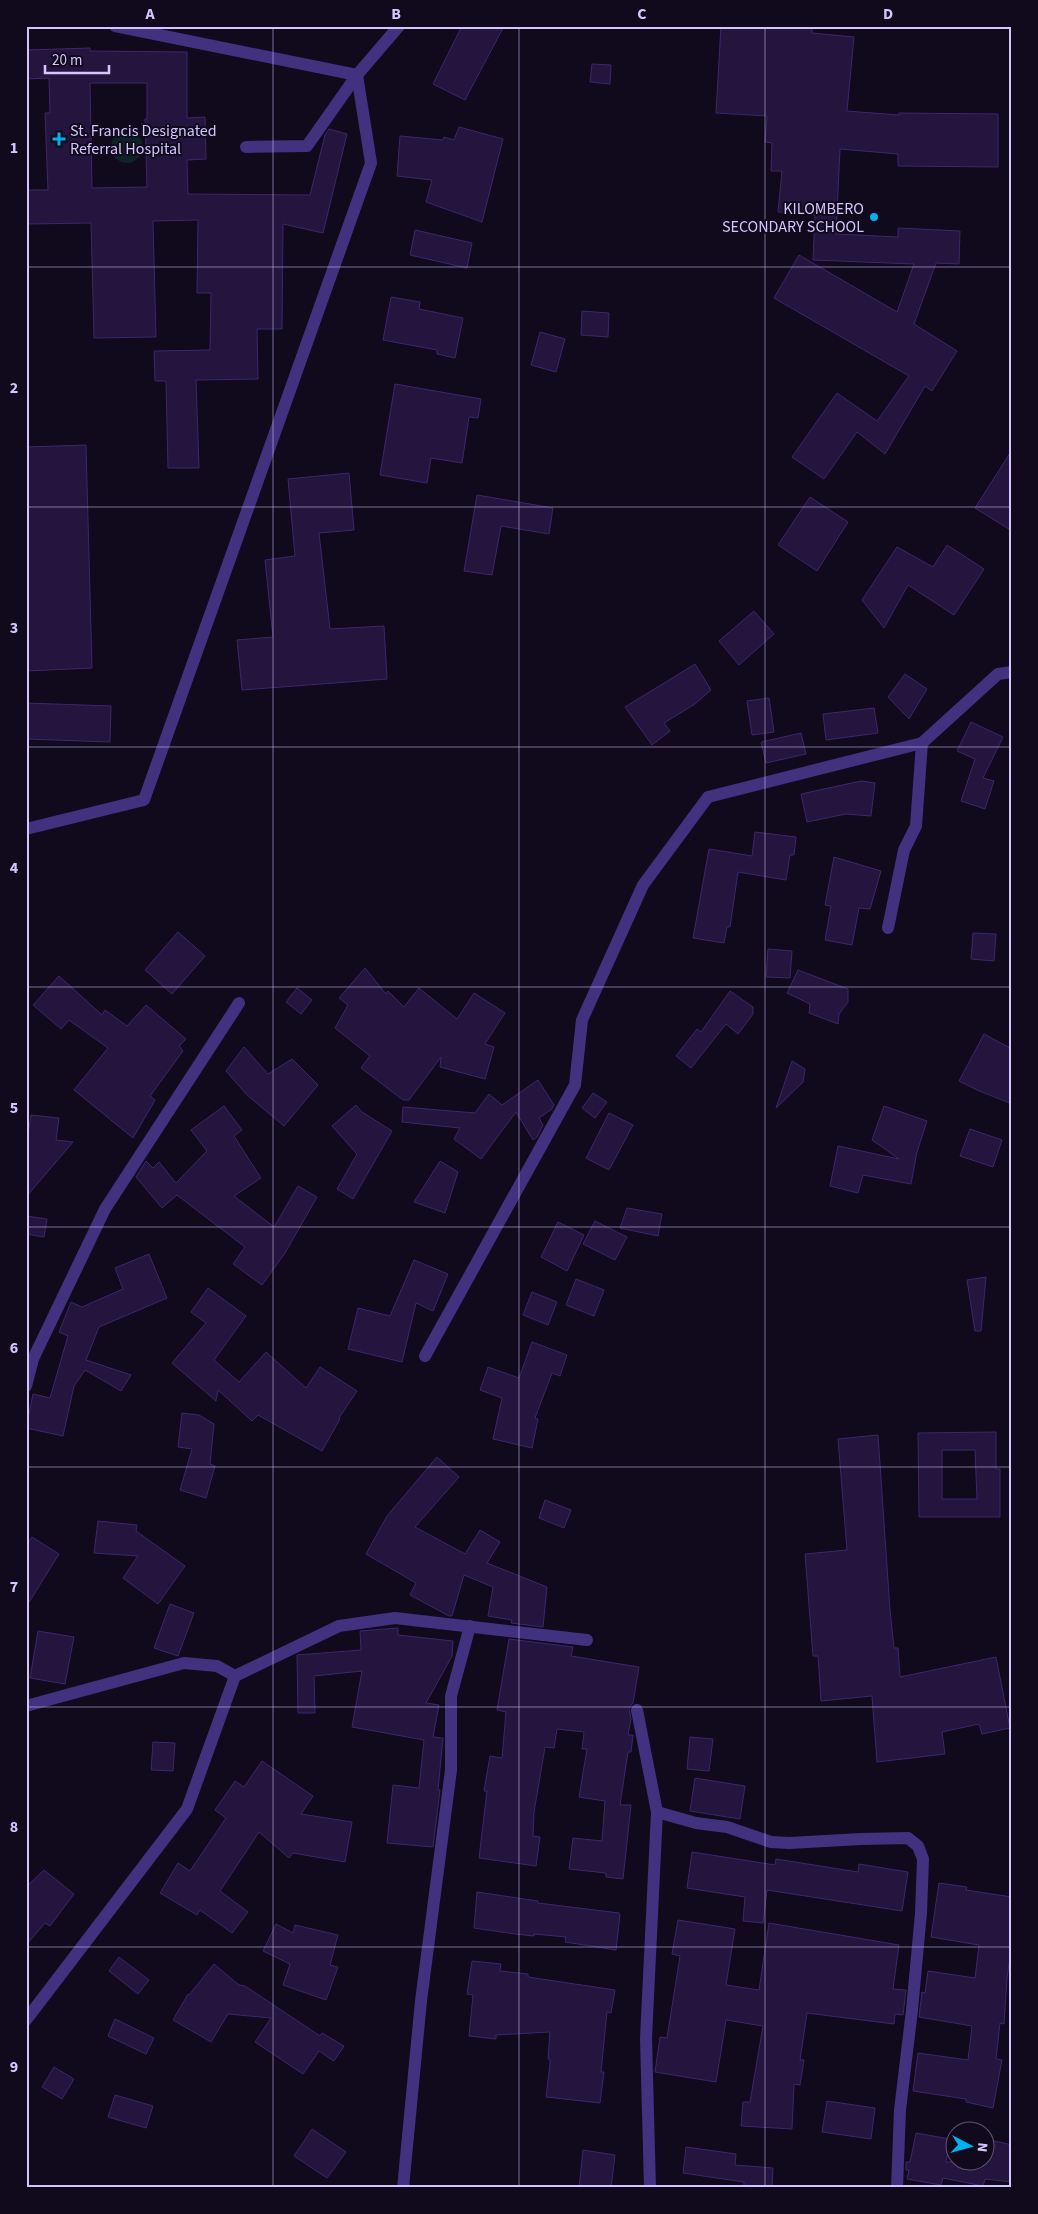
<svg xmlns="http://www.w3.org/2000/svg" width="1038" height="2214" font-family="'Source Sans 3',sans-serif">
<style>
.green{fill:#0d2327}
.building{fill:#24153e;stroke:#3f256c;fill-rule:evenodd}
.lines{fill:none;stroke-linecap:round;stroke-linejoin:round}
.minor{stroke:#41317f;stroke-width:12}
.grid{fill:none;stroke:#d5c5ff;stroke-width:1;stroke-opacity:0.55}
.poi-dot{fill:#00b1f0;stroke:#100a1c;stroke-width:2}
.labels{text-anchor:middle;stroke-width:4;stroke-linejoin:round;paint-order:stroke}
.poi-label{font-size:16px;fill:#d5c5ff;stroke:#100a1c;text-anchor:start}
.neatline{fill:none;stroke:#d5c5ff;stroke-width:2}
.grid-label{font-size:16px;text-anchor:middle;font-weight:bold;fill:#d5c5ff}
</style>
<rect width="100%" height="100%" fill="#100a1c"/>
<circle class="green" cx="127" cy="147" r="16"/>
<g class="building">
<polygon points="462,26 504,26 465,100 433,84"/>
<polygon points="721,26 774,28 774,26 812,26 812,33 854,37 847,111 899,115 899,113 998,114 998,167 898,166 898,154 840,149 836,234 898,237 898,228 960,231 959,264 936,263 914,324 957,351 932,391 925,386 885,454 857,432 824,479 792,457 837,393 877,421 909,376 774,298 799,255 897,312 914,264 813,260 815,215 778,212 782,171 771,171 772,143 765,142 767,116 716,113"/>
<path d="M90,48V51L187,52V118L205,117L206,159L187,160L188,194L310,195L325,135L329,129L347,134L323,233L283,224L282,329H257L258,379L196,380L199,468H168L166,381H155L154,351L210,350L211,293H197L198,220L153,221L156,337L94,338L91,223L26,224V190H48L45,113H50L49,78L26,79V50ZM90,83H147V119H145L147,187L92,188Z"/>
<polygon points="592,64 611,65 610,84 590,82"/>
<polygon points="459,127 503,139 482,222 426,202 432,180 397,176 400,136 443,140 444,137 454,140"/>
<polygon points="415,230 472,243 467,268 410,255"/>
<polygon points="391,297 420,302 419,309 463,318 455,358 437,354 437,350 383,340"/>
<polygon points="582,311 609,313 608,337 581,335"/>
<polygon points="540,332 565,339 556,372 531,365"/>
<polygon points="395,384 481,399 478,418 469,417 462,463 431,458 427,483 380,475"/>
<polygon points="86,445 92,668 26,671 26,447"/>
<polygon points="1012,450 1012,531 975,508"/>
<polygon points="349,473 354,530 319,533 330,629 384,626 387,679 242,690 237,640 273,637 265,560 295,556 288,479"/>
<polygon points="477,495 553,508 549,534 501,526 492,575 464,571"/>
<polygon points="810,497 848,522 817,571 778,545"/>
<polygon points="947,545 984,569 954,615 908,585 884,628 862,600 897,547 933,567"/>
<polygon points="754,611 774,634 739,665 719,641"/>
<polygon points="695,664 711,690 695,704 664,723 670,731 652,745 625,707"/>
<polygon points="905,674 927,689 909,719 888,697"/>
<polygon points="769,698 774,732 752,735 747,701"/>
<polygon points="26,703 111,706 110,742 26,739"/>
<polygon points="874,708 878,733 826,740 823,714"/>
<polygon points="971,722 1003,737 983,778 994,781 985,809 961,801 975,759 957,751"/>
<polygon points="801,733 806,754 766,763 761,742"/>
<polygon points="861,781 875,783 871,816 846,814 807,822 801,794"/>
<polygon points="755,832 796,837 794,855 790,855 786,880 738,872 730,927 727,927 724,943 693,938 709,849 752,856"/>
<polygon points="834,857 881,871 870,909 859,908 852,945 825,940 831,906 825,905"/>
<polygon points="178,932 205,956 172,994 145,970"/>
<polygon points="973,933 996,934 994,961 971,959"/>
<polygon points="768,949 792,951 790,978 766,977"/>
<polygon points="365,968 386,994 388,991 404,1007 419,988 457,1019 474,993 505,1013 485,1044 494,1047 485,1079 440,1067 441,1057 409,1100 403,1100 361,1068 370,1056 335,1028 348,1005 339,998"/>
<polygon points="798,970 848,989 848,1002 839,1014 838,1024 809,1013 810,1004 787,993"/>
<polygon points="59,976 102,1015 105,1010 127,1026 146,1005 186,1039 179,1046 183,1051 150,1096 155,1100 133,1138 74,1090 108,1048 69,1020 61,1029 33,1005"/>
<polygon points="297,988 312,1000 301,1014 286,1002"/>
<polygon points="730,991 753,1007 753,1014 738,1034 726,1024 691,1068 676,1056 697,1029 701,1032"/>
<polygon points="984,1034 1012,1049 1012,1104 977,1090 959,1081"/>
<polygon points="244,1047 268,1074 292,1059 318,1085 284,1126 247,1095 226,1071"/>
<polygon points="792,1061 805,1069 803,1082 776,1108"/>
<polygon points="538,1080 554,1105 552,1109 539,1118 543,1125 537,1137 533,1140 516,1112 481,1159 454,1139 460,1128 402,1122 403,1107 475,1113 489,1094 502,1105"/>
<polygon points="593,1093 607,1102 595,1118 582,1108"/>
<polygon points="356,1105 362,1112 392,1131 353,1199 337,1189 357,1154 332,1126"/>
<polygon points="224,1106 242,1130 234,1136 261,1178 234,1196 274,1227 298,1186 317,1197 285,1253 262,1285 233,1264 245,1247 177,1195 162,1208 136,1177 146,1161 153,1168 159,1162 176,1183 207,1151 191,1130"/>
<polygon points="884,1106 927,1121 917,1152 911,1184 863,1175 858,1193 830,1186 838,1146 899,1159 872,1140"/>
<polygon points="609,1113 633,1125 609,1170 586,1158"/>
<polygon points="31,1115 59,1118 56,1140 73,1142 26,1197 26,1147"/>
<polygon points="970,1129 1002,1140 993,1167 960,1156"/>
<polygon points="440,1161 458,1172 445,1213 414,1202"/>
<polygon points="627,1208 662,1214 658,1236 620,1228"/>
<polygon points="26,1216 47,1219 44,1237 26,1234"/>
<polygon points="595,1221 627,1237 615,1260 583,1244"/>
<polygon points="558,1222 584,1235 567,1271 541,1257"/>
<polygon points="149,1254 167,1298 99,1327 86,1360 131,1375 121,1391 85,1370 74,1386 63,1436 26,1428 33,1394 50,1398 68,1336 59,1332 71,1302 82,1307 123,1289 115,1268"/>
<polygon points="414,1260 448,1274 433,1311 416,1303 402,1362 348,1349 358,1308 390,1316"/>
<polygon points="986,1277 981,1331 975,1331 967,1280"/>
<polygon points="576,1279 604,1290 594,1316 566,1305"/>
<polygon points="208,1288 246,1316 214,1360 239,1382 266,1352 306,1388 320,1367 357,1391 339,1418 340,1419 322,1451 258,1415 252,1421 218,1390 216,1401 172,1363 206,1323 191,1312"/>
<polygon points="532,1292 557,1302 548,1325 523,1315"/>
<polygon points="532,1342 567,1355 560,1376 552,1373 535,1418 538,1419 532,1448 493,1439 502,1398 480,1390 488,1367 519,1378"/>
<polygon points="182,1413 199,1415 214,1424 210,1464 215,1466 206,1498 180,1490 192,1449 178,1447"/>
<path d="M996,1432V1469H1000V1517H919L918,1433ZM942,1450H975L977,1499H942Z"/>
<polygon points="878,1435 890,1610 894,1648 898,1648 900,1677 996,1657 1010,1728 982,1734 979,1724 942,1732 945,1754 877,1762 872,1696 821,1701 818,1656 813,1656 805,1554 847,1550 838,1439"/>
<polygon points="437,1457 459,1477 415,1527 465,1554 480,1530 500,1542 487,1563 547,1587 543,1627 511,1623 512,1620 488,1616 493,1587 464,1575 452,1616 449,1616 410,1595 416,1583 366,1554 387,1516"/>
<polygon points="545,1500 571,1510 564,1528 539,1518"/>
<polygon points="98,1521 137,1525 136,1531 185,1566 158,1604 123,1578 138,1556 94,1553"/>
<polygon points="32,1537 59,1554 26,1607 26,1546"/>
<polygon points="170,1604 194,1613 178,1656 154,1648"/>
<polygon points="398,1628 398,1635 453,1641 452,1656 426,1703 439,1705 433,1737 443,1738 438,1790 440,1790 433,1847 387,1843 393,1785 419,1788 424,1740 352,1727 362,1671 314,1676 315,1713 298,1713 297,1655 361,1650 360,1631"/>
<polygon points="38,1631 74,1637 65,1684 30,1678"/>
<polygon points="509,1639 573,1647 571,1656 639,1667 633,1703 629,1708 631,1719 628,1735 633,1735 631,1752 628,1752 620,1805 631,1805 623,1879 606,1877 606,1873 569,1869 573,1838 602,1841 605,1801 579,1797 587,1749 582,1749 584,1732 557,1729 554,1748 545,1747 534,1812 533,1836 540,1837 536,1866 479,1858 487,1791 484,1791 490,1756 502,1758 506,1712 497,1710"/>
<polygon points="690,1737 713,1739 709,1771 687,1769"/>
<polygon points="153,1742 175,1743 173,1771 151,1770"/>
<polygon points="262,1761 313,1796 301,1814 352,1822 345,1862 293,1853 289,1858 259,1832 220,1891 248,1912 232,1933 200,1910 197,1915 160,1893 178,1863 190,1871 226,1818 215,1810 235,1781 244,1787"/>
<polygon points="695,1778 745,1786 740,1819 690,1811"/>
<polygon points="692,1852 775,1865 776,1859 858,1872 859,1864 908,1872 902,1911 767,1890 763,1923 743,1921 745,1897 687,1888"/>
<polygon points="44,1870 74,1894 50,1926 45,1923 26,1945 26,1887"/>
<polygon points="939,1883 967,1887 966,1890 1012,1897 1012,1944 1007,1978 1004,2024 1000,2023 996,2059 1002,2060 993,2108 966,2102 966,2099 913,2091 918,2053 968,2060 972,2026 919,2017 922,1992 925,1993 928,1971 975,1978 979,1945 931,1937"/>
<polygon points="477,1892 538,1901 538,1903 619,1913 620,1915 616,1950 565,1942 566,1937 534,1934 534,1936 515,1934 474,1928"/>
<polygon points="678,1920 735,1929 726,1985 759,1990 769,1923 899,1945 893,1989 906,1990 903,2015 895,2014 894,2024 807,2013 800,2060 804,2060 800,2085 794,2084 792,2129 741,2126 743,2102 750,2102 763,2026 726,2020 716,2082 655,2072 660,2037 667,2038 680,1956 672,1954"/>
<polygon points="276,1924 293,1933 295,1925 338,1935 330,1965 338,1967 326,2000 283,1985 290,1964 263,1951"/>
<polygon points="119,1957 149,1980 138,1994 109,1971"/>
<polygon points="472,1961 501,1964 500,1971 528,1974 528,1977 615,1990 611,2013 607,2012 601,2072 604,2072 600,2103 546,2097 550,2064 550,2059 548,2059 550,2032 496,2035 496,2039 469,2036 473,1995 467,1994"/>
<polygon points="214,1964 239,1985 245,1986 320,2036 322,2033 344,2046 334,2061 319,2051 303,2074 255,2042 271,2018 228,2014 211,2042 173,2020 188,1994 189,1995"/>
<polygon points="115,2019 154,2038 146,2054 108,2036"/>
<polygon points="54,2067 74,2079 62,2099 42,2087"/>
<polygon points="115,2095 153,2106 146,2128 108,2117"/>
<polygon points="827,2101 875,2108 871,2139 822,2132"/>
<polygon points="312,2129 346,2152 327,2178 294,2156"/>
<polygon points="916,2133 950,2139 946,2162 986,2162 986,2139 1012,2145 1012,2182 985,2179 983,2186 943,2178 941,2185 907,2179 909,2170 906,2170 906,2162 910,2162"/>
<polygon points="686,2147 736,2154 735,2165 773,2168 772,2188 744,2188 744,2182 683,2173"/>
<polygon points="583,2150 615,2155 611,2188 579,2188"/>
</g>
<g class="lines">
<g class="minor">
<polyline points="246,147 307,146 357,75 399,26"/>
<polyline points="26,829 144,800 371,163 357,75 115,26"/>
<polyline points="888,928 904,850 916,826 922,743"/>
<polyline points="425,1356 575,1085 582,1020 643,885 708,797 922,743 998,674 1012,672"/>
<polyline points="26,1386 33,1359 105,1209 239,1003"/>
<polyline points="26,1706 184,1663 217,1666 235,1676"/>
<polyline points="637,1710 657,1812 646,2038 650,2188"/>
<polyline points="657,1812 696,1823 727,1827 771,1842 789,1843 861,1839 908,1838 918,1846 923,1859 921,1913 912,2010 900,2110 897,2188"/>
<polyline points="26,2020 187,1809 235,1676 339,1626 395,1618 587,1640"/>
<polyline points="403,2188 421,2001 451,1770 451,1696 470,1626"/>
</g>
</g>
<path class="grid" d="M273,26V2188M519,26V2188M765,26V2188M26,267H1012M26,507H1012M26,747H1012M26,987H1012M26,1227H1012M26,1467H1012M26,1707H1012M26,1947H1012"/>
<g class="poi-dot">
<path d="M56.5 131.5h5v5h5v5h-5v5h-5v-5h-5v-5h5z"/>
<circle cx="874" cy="217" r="5"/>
</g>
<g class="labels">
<g class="poi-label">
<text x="70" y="136">St. Francis Designated<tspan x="70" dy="18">Referral Hospital</tspan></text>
<text x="864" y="214" text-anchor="end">KILOMBERO<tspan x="864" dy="18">SECONDARY SCHOOL</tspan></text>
</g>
</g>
<rect width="1038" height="2214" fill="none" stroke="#100a1c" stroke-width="55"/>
<g transform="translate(970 2146) rotate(96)"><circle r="24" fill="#100a1c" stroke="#5f5577"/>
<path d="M0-4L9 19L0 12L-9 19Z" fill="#00b1f0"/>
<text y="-8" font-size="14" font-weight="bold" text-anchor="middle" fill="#d5c5ff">N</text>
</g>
<path d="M45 65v8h64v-8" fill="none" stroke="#d5c5ff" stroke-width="2.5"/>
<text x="52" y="65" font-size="15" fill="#d5c5ff" stroke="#100a1c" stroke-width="4" paint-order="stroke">20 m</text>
<rect x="28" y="28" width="982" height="2158" class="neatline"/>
<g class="grid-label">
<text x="150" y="19">A</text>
<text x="396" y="19">B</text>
<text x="642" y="19">C</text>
<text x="888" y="19">D</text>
<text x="14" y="153">1</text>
<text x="14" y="393">2</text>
<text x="14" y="633">3</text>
<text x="14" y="873">4</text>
<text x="14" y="1113">5</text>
<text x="14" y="1353">6</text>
<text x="14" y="1592">7</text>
<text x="14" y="1832">8</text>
<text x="14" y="2072">9</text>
</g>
</svg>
